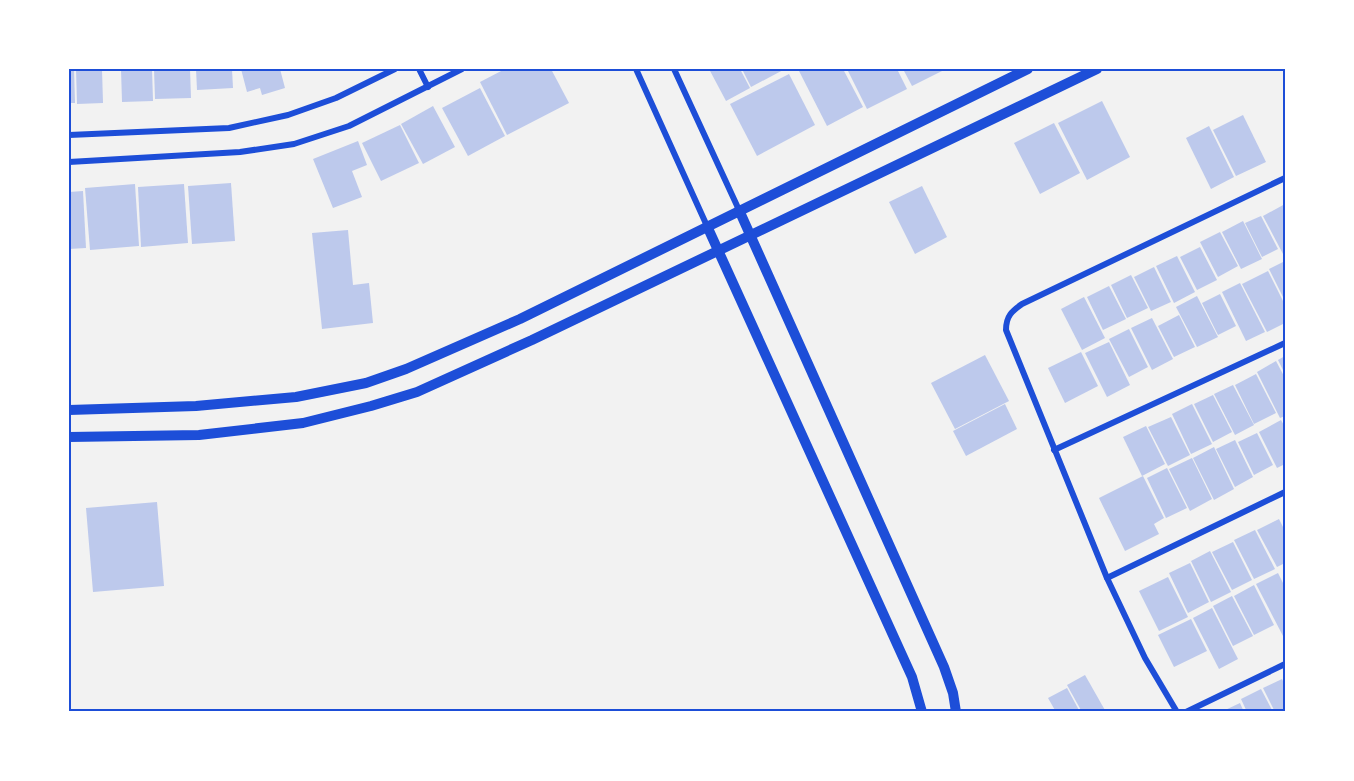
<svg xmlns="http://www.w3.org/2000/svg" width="1354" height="781" font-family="'Varela Round',sans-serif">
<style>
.building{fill:#bdc9ec}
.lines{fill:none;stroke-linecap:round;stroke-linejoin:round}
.minor{stroke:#1d4ed8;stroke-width:6}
.tertiary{stroke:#1d4ed8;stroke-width:10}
.neatline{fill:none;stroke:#1d4ed8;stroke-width:2}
</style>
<rect width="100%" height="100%" fill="#f2f2f2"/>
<g class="building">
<polygon points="69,69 74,69 75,103 69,103"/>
<polygon points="76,69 102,69 103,103 77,104"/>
<polygon points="121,69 152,69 153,101 122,102"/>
<polygon points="154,69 190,69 191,98 155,99"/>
<polygon points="196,69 232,69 233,88 197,90"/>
<polygon points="241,69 280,69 285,88 262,95 260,88 247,92"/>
<polygon points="505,69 551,69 569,103 507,135 480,82"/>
<polygon points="709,69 740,69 750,88 726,101"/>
<polygon points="742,69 785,69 751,87"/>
<polygon points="798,69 843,69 863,107 827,126"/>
<polygon points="847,69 897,69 907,89 867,109"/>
<polygon points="903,69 946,69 912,86"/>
<polygon points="789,74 815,125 757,156 730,104"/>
<polygon points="480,88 505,136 468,156 442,108"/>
<polygon points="1102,101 1130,157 1087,180 1058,123"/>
<polygon points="433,106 455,147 423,164 401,124"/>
<polygon points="1243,115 1266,162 1236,176 1213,130"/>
<polygon points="1054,123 1080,173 1040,194 1014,143"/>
<polygon points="400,125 419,163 381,181 362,143"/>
<polygon points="1209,126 1234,177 1211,189 1186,138"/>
<polygon points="358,141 367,165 352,171 362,197 333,208 313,159"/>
<polygon points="231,183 235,241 192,244 188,186"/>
<polygon points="135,184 139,246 90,250 85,188"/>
<polygon points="184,184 188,243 141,247 138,187"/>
<polygon points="922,186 947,237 915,254 889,202"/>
<polygon points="83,191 86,248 69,249 69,192"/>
<polygon points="1285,204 1285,253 1283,254 1263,216"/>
<polygon points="1261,216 1278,249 1262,257 1245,223"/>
<polygon points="1243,221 1262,259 1241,269 1222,232"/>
<polygon points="348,230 353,285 369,283 373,323 322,329 312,233"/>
<polygon points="1220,232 1238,266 1218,277 1200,242"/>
<polygon points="1200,247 1217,280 1197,290 1180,257"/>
<polygon points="1177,256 1195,292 1174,303 1156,266"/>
<polygon points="1285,261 1285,301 1269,269"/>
<polygon points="1154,267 1171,302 1151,311 1134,277"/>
<polygon points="1268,271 1285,305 1285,323 1267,332 1242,284"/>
<polygon points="1131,275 1148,308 1127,318 1111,285"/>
<polygon points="1240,283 1265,332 1246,341 1222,292"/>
<polygon points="1109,286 1126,319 1103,330 1087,297"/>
<polygon points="1220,294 1236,326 1218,335 1202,303"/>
<polygon points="1197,296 1218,337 1197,347 1176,307"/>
<polygon points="1084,297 1105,338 1082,350 1061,309"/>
<polygon points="1179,315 1195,347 1174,357 1158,326"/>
<polygon points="1152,318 1173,359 1152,370 1131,328"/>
<polygon points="1129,329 1148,367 1129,377 1109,339"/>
<polygon points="1109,342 1130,385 1107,397 1085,353"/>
<polygon points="1081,352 1098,386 1065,403 1048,368"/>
<polygon points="985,355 1009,401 955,429 931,383"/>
<polygon points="1285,356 1285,374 1278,360"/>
<polygon points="1276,361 1285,378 1285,416 1280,418 1257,372"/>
<polygon points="1256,374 1276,413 1254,424 1235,385"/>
<polygon points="1233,385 1254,425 1235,435 1214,394"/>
<polygon points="1213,395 1232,432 1213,442 1194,404"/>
<polygon points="1005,404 1017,429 966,456 953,431"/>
<polygon points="1192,404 1212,444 1191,454 1172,414"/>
<polygon points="1171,417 1190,455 1168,466 1148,427"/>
<polygon points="1281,420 1285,427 1285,464 1277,468 1259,432"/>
<polygon points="1146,426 1165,464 1142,476 1123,437"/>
<polygon points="1257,433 1273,465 1254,475 1238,442"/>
<polygon points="1235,440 1253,477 1235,487 1216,449"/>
<polygon points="1214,447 1234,489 1214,500 1193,458"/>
<polygon points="1192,458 1212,499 1190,511 1169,469"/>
<polygon points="1167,468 1187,508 1166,518 1147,478"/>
<polygon points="1143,476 1164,518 1154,524 1159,534 1125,551 1099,498"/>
<polygon points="157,502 164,586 93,592 86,508"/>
<polygon points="1279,519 1285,531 1285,563 1277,567 1257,530"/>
<polygon points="1255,530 1275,569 1254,579 1234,540"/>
<polygon points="1233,542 1252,580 1232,590 1212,552"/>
<polygon points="1210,551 1231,592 1211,602 1191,561"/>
<polygon points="1190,563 1209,602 1188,613 1169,573"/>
<polygon points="1278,573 1285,587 1285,635 1283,636 1256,584"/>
<polygon points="1168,577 1188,617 1159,631 1139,591"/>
<polygon points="1254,585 1274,625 1254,635 1234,596"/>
<polygon points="1232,596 1253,636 1233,646 1213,606"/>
<polygon points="1212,608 1238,659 1219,669 1193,618"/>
<polygon points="1191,619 1207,651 1174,667 1158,635"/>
<polygon points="1085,675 1106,712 1082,712 1067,685"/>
<polygon points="1282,679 1285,685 1285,712 1275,712 1263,688"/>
<polygon points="1067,688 1080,712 1056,712 1048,698"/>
<polygon points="1261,689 1273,712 1247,712 1241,699"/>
<polygon points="1240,703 1244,712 1221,712"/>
</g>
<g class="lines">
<g class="minor">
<polyline points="419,69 428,87"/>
<polyline points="636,69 707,226"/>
<polyline points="674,69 739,210"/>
<polyline points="69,135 229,128 288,115 336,98 395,69"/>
<polyline points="69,162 240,152 294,144 349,126 462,69"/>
<polyline points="1054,450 1285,343"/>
<polyline points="1107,578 1285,492"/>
<path d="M1177,712L1145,658L1107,578L1006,330C1006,316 1012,311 1022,304L1285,178"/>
<polyline points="1186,712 1285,664"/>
</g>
<g class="tertiary">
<polyline points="739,210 944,667 953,693 956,712"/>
<polyline points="707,226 912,677 922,712"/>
<polyline points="69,410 196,406 296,397 366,383 406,369 520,319 1028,69"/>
<polyline points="69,437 199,435 303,423 371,406 417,392 532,340 1097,69"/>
</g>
</g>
<rect width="1354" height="781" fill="none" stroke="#ffffff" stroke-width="141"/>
<rect x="70" y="70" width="1214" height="640" class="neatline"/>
</svg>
